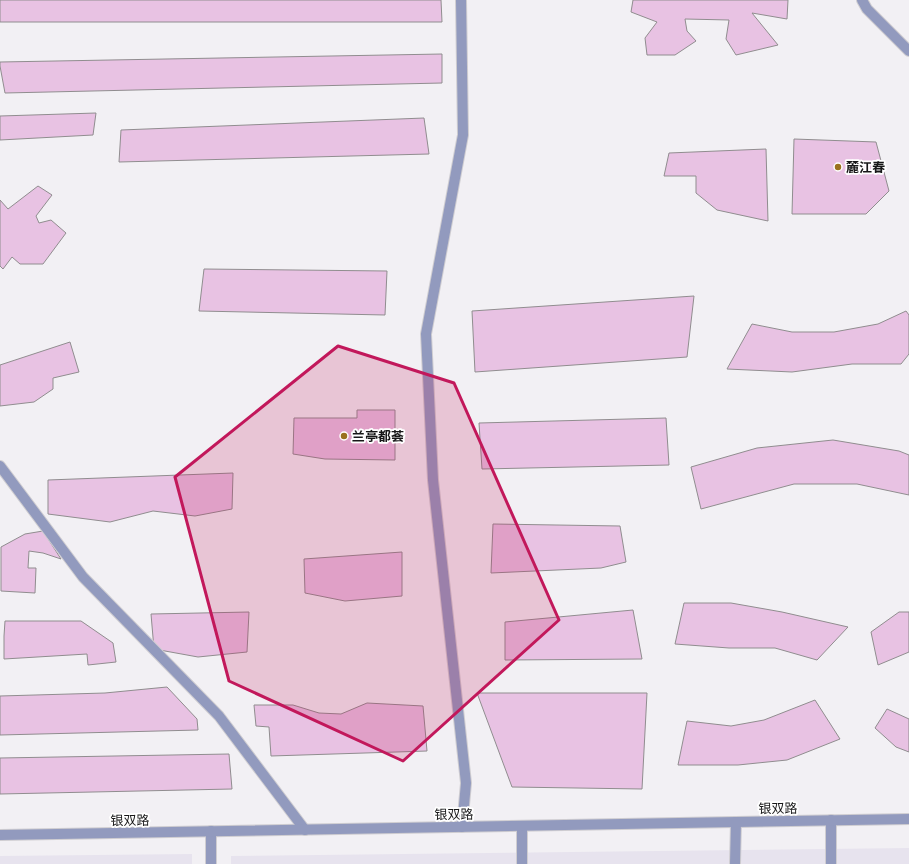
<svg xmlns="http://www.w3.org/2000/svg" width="909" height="864" font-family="'Space Grotesk','Noto Sans SC',sans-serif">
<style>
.built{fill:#e7e3ee}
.building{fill:#e8c2e3;stroke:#908d8f}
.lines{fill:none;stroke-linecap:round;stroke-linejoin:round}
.minor-casing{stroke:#cfcdd1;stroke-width:12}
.tertiary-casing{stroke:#cfcdd1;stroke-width:12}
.minor{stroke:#929abe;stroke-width:10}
.tertiary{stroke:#929abe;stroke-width:10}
.marked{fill:#c2185b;fill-opacity:0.2;stroke:#c2185b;stroke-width:3;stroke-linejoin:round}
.poi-dot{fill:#9a711e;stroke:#fff;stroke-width:1.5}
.labels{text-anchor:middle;stroke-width:3.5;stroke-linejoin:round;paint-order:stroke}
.poi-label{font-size:13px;font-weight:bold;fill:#171718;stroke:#fff;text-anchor:start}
.street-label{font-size:13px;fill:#171718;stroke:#fff}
</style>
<rect width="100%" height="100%" fill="#f2f0f4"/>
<g class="built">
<polygon points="909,848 909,864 231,864 231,856"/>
<polygon points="192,854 192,864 0,864 0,856"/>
</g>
<g class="building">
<polygon points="0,0 441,0 442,22 0,22"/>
<polygon points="633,0 788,0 787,19 752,13 778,45 736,55 726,39 729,20 685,19 687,31 696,41 675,55 647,55 645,38 657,22 631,12"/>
<polygon points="442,54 442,83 5,93 0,66 0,62"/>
<polygon points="96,113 93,135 0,140 0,116"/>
<polygon points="424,118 429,154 119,162 121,130"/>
<polygon points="794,139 876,142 889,191 866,214 792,214"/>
<polygon points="766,149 768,221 717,210 696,193 696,176 664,176 669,153"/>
<polygon points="38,186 52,195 36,216 39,223 51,220 66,233 43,264 20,264 12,257 3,269 0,266 0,200 8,209"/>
<polygon points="204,269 387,271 385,315 199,311"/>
<polygon points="694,296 687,357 475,372 472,311"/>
<polygon points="906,311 909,315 909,354 901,364 852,364 792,372 727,369 752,324 792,332 834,332 878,324"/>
<polygon points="70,342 79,372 53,378 53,389 34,402 0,406 0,365"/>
<polygon points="357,410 395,410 395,460 325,459 293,454 294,418 357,418"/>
<polygon points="666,418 669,465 482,469 479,423"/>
<polygon points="833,440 899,451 909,455 909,495 857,484 794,484 701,509 691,467 757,448"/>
<polygon points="233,473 232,509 195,516 153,511 110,522 48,514 48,480"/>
<polygon points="493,524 620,526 626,562 601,568 491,573"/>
<polygon points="43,531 61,559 43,553 29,551 28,568 36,568 35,593 1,591 1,547 25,534"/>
<polygon points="402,552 402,596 345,601 305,593 304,559"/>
<polygon points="684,603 731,603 782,612 848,627 817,660 775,648 729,648 675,644"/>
<polygon points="633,610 642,659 505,660 505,622"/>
<polygon points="249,612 247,652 198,657 154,649 151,614"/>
<polygon points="899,612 909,612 909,652 878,665 871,632"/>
<polygon points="5,621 81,621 113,643 116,662 88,665 87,654 4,659 4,636"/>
<polygon points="167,687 197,719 198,730 0,735 0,696 105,693"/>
<polygon points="477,693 647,693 642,789 512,787"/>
<polygon points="815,700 840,739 787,760 738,765 678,765 687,721 731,726 764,720"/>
<polygon points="367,703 423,706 427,751 271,756 269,727 256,726 254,705 293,705 319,713 341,714"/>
<polygon points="887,709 909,719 909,752 896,747 875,728"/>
<polygon points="229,754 232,789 0,794 0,758"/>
</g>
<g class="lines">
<g class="minor-casing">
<g id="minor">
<polyline points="461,0 463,135 426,334 433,480 466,783 462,827"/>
<polyline points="862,0 867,9 909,51"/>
<polyline points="0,466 83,577 219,716 305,830"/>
<polyline points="831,820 831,864"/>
<polyline points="522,826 522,864"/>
<polyline points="211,831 211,864"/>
<polyline points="735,864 736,822"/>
</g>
</g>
<g class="tertiary-casing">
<polyline id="tertiary" points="0,835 909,819"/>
</g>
<use href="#minor" class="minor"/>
<use href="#tertiary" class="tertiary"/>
</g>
<path class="marked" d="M338,346L454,383L559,620L403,761L229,681L175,477Z"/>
<g class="poi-dot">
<circle cx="838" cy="167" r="4"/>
<circle cx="344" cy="436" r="4"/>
</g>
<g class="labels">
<g class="poi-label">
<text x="846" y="172">麓江春</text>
<text x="352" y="441">兰亭都荟</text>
</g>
<g class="street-label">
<text transform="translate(778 808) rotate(-1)" y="5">银双路</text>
<text transform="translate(454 814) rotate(-1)" y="5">银双路</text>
<text transform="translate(130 820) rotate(-1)" y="5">银双路</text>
</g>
</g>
</svg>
